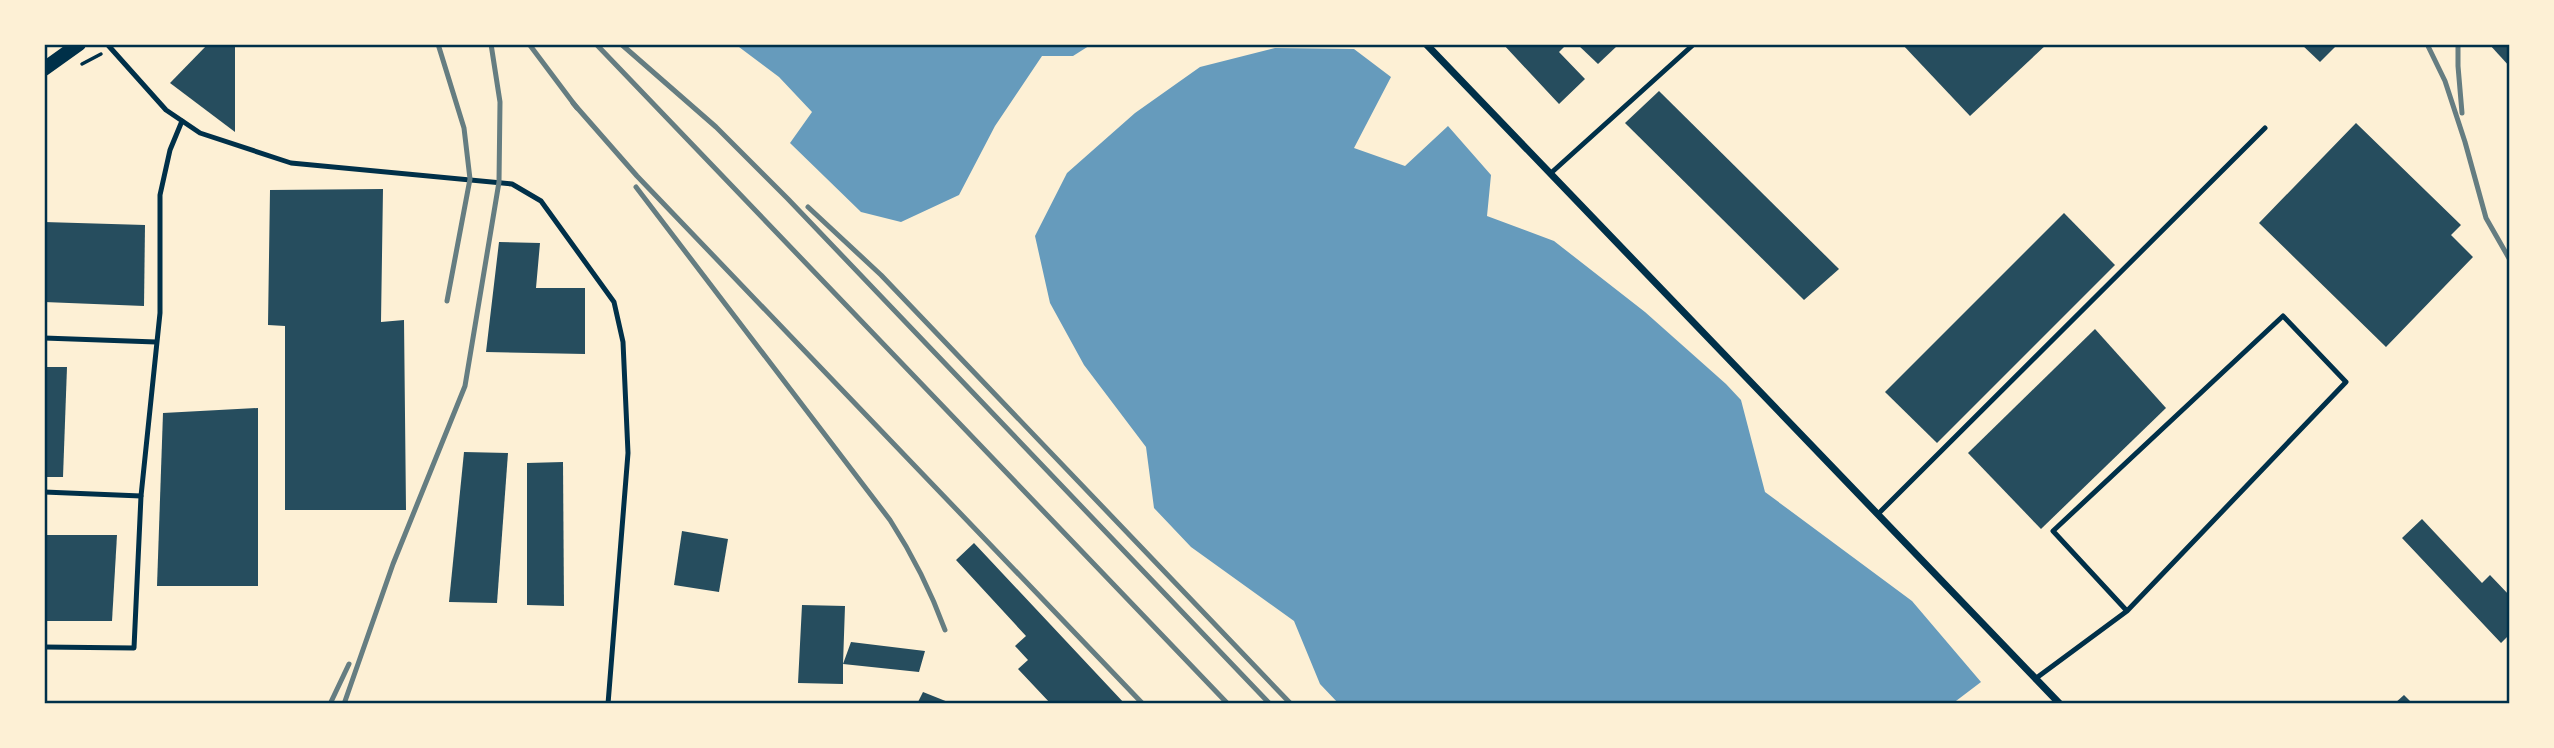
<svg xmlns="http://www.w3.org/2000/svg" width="2554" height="748" font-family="'PT Sans',sans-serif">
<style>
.water{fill:#669bbc}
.building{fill:#264d5e}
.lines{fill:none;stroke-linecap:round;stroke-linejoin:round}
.path{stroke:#003049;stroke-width:3.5}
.service{stroke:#003049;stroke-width:5}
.minor{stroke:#003049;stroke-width:7}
.secondary{stroke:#003049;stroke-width:14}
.rail{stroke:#657d81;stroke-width:5}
.neatline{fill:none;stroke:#003049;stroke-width:2.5}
</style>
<rect width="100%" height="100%" fill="#fdf0d5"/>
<g class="water">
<polygon points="735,44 1092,44 1073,56 1042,56 995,126 959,195 901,222 861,212 790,143 812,112 779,77"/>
<polygon points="1275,48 1354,49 1391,77 1354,148 1405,166 1448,126 1491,175 1487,216 1554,241 1645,312 1726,384 1741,400 1765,492 1912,601 1981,682 1952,704 1339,704 1320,684 1294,621 1191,547 1154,508 1146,447 1084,365 1050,303 1035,236 1067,173 1135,113 1200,67"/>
</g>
<g class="building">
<polygon points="208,44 235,44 235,132 170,83"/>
<polygon points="1503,44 1567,44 1559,52 1585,79 1559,104"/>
<polygon points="1577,44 1615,44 1617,46 1598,64"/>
<polygon points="1902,44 2047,44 1970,116"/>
<polygon points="2301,44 2338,44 2320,62"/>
<polygon points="2489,44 2510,44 2510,67"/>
<polygon points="1659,91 1839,269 1804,300 1625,123"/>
<polygon points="2356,123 2461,225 2451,235 2473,257 2386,347 2259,223"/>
<polygon points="383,189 381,322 404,320 406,510 285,510 285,326 268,325 270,190"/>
<polygon points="2064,213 2115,265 1937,443 1885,392"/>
<polygon points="44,222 145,225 144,306 44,302"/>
<polygon points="499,242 540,243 536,288 585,288 585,354 486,352"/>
<polygon points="2095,329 2166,408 2041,529 1968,453"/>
<polygon points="44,367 67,367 63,477 44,477"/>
<polygon points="258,408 258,586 157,586 163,413"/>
<polygon points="464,452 508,453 497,603 449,602"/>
<polygon points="563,462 564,606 527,605 527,463"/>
<polygon points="2422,519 2482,583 2490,575 2510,596 2510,634 2501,643 2402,538"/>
<polygon points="682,531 728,539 719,592 674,585"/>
<polygon points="44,535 117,535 112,621 44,621"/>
<polygon points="974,543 1125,704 1051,704 1018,669 1028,660 1015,646 1026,636 956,560"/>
<polygon points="802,605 845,606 843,664 851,642 925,651 919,672 843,664 843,684 798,683"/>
<polygon points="923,692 953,704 917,704"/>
<polygon points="2404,695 2413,704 2394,704"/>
</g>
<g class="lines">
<polyline class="path" points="82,64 101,54"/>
<g class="service">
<polyline points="107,44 166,110 200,133 291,163 512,184 541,201 614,302 623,342 628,453 608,704"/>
<polyline points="1551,173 1694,44"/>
<polyline points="44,338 156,342"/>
<polyline points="44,492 141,496 160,313 160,195 170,150 182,121"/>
<polyline points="1879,513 2265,128"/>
<polyline points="44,647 134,648 141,496"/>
<polyline points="2035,679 2127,611 2346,382 2283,316 2053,531 2127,611"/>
</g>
<polyline class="minor" points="1426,44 2060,704"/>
<polyline class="secondary" points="44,69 79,44"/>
<g class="rail">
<polyline points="438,44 464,128 470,179 447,301"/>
<polyline points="529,44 577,108"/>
<polyline points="596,44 1228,704"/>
<polyline points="621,44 716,127 788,199 1270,704"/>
<polyline points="2427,44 2445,81 2465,142 2486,218 2510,260"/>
<polyline points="2458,44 2458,66 2462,113"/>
<polyline points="573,103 637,176 1143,704"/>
<path d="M636,187L890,520C914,557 930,589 945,630"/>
<polyline points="808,207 881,275 1291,704"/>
<polyline points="330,704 349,664"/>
<polyline points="344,704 393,564 465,386 499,182 500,102 491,44"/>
</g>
</g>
<rect width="2554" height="748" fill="none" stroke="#fdf0d5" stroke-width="91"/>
<rect x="46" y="46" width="2462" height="656" class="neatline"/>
</svg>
